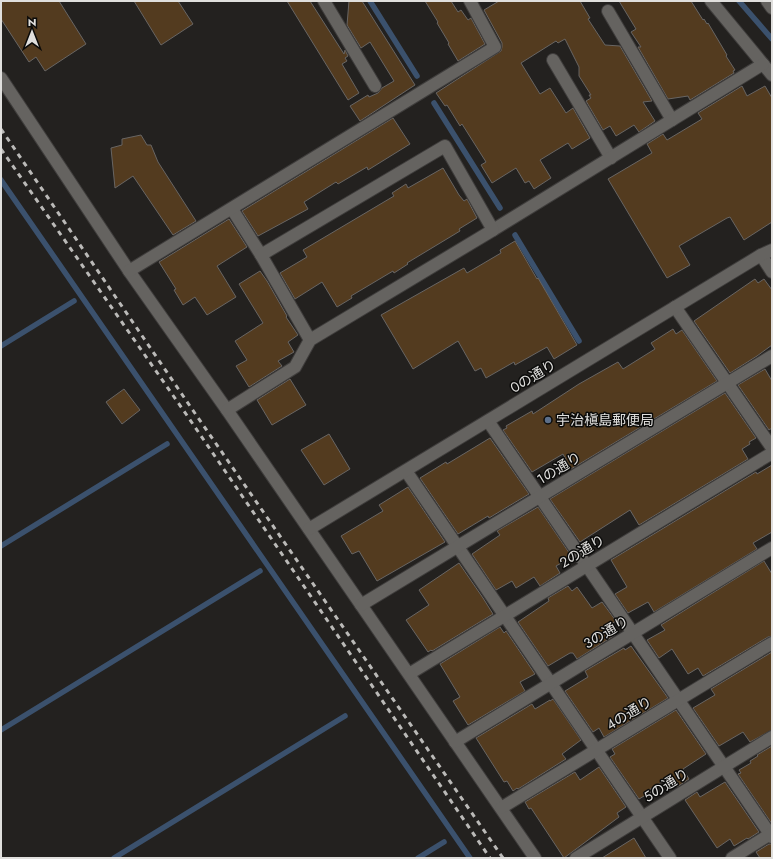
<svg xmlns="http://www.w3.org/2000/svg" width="773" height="859" font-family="Jost,'Noto Sans JP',sans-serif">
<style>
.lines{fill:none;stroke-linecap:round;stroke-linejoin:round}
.stream{stroke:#3b516d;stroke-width:5.5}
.building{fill:#533b1f;stroke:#686563}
.minor-casing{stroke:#3f3d3c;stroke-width:14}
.minor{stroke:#656360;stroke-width:12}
.rail{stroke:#bbbab8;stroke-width:3;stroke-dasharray:5 5;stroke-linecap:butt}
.service-dot{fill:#5c6f8a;stroke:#0b0b0a;stroke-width:1.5}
.labels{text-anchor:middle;stroke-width:3;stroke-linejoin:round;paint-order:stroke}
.street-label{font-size:14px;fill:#e0dfdd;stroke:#0b0b0a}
.poi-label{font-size:14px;fill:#e0dfdd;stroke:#0b0b0a;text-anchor:start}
</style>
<rect width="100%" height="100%" fill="#23211f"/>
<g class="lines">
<g class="stream">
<polyline points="370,1 417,76"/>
<polyline points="739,1 772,39"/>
<polyline points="434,103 500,208"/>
<polyline points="1,180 470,858"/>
<polyline points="515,235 579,341"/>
<polyline points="1,346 74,301"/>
<polyline points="1,546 167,444"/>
<polyline points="1,730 260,571"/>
<polyline points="114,858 345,716"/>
<polyline points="418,858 444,842"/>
</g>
</g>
<g class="building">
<polygon points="1,1 59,1 86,44 45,71 36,57 29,62 1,19"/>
<polygon points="134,1 178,1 193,24 161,45"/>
<polygon points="287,1 310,1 344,54 345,50 348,56 345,58 347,61 342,64 359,93 348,100"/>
<polygon points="349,1 362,1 415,85 360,121 350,106 368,95 369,97 378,93 382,88 394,81 370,42 361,48 347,25"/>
<polygon points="425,1 451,1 458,12 461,10 468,20 471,18 485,44 458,61 448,44 449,43 437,23 438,22"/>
<polygon points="499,1 580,1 590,18 588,19 605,45 620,46 652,101 643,102 655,121 639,132 634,125 616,136 610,126 603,130 586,101 591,98 589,95 591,95 579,76 579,67 565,39 558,43 556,41 521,63 540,94 550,88 566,113 573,108 590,138 572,149 568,143 540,160 551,178 534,189 529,181 525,183 516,168 492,183 481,165 486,162 462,124 460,126 447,105 445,106 436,93 501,51 502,47 502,43 484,10"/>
<polygon points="619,1 691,1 703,20 704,19 707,24 708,23 727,55 726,56 735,70 733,71 734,73 690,100 688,96 668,99 638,47 641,47 631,32 636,29"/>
<polygon points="742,86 747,96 765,86 772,98 772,222 744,240 730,217 727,218 679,246 690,265 667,278 608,179 652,153 647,144 663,134 667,140 702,119 698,113"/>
<polygon points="393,118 410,144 368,170 367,167 338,184 336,182 304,202 308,209 258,236 242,211"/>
<polygon points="141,135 147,145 151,145 158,162 196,221 173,235 133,176 115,188 111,148 122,145 122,139"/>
<polygon points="443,168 459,195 464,201 467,199 477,218 459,229 460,231 407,263 408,264 394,273 393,271 351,296 352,298 337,307 322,282 295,299 280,273 307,257 303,250 394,196 392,193 406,184 408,188"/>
<polygon points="229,219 247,247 217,266 236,297 207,315 195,297 183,305 174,290 176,289 159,262"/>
<polygon points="515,241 537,279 538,278 577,345 554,359 547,347 515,365 514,362 486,378 481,368 475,371 458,341 413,369 381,315 464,268 467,273 501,253 500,250"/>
<polygon points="260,271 267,281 287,316 286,317 298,335 288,342 294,352 278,361 282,366 249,387 236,366 247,360 235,341 263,323 239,284"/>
<polygon points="755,279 758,283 764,279 772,290 772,345 757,356 730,373 694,321"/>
<polygon points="673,329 676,334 682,330 717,381 571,469 563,454 532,472 503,430 507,428 506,426 532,411 533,414 579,384 618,362 623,369 655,349 651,343"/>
<polygon points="765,369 772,381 772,428 769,430 738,385"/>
<polygon points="290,379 306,405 272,425 257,400"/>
<polygon points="124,389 140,410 122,424 106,402"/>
<polygon points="725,393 756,438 749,442 750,444 742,449 748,459 639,525 630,510 580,542 550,499"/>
<polygon points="329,434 350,469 324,485 301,450"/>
<polygon points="490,438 529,494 489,518 488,516 458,534 420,478 446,462 447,464"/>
<polygon points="772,465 772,532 753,543 757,549 654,612 648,602 628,613 615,594 627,587 611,560 756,472 757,474"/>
<polygon points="408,487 445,542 377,581 359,551 352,554 341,536 383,511 379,505"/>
<polygon points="538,507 572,557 556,566 560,573 540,586 534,577 516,588 512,581 496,590 472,554 500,535 497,531"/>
<polygon points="764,561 772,574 772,636 768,637 703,676 698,668 688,674 672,649 659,658 647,640 665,630 661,625"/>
<polygon points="459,563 483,598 493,614 432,651 431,650 428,652 406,620 429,605 419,590"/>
<polygon points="568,586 572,591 577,587 592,608 602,602 616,621 609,625 615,635 577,659 573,653 570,653 548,666 518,622 549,601 548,598"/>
<polygon points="500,627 504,633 506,631 535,674 520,682 525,691 468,725 453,701 460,697 440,664"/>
<polygon points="631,646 668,698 604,737 599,728 593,732 565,691 588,677 585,671 624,648 625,650"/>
<polygon points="772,652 772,730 750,742 743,732 719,746 693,708 715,695 711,689"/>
<polygon points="553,699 581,740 562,754 566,759 518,789 517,788 513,791 507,781 504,782 476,738 532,704 535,709 550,700 550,701"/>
<polygon points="676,710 706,754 683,769 689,779 677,787 670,777 649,790 651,792 639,799 610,757 615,754 612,749"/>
<polygon points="772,746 772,824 738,774 741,773 739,770 751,763 750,761 758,756 757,755"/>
<polygon points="599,767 626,807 617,813 619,817 564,858 531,808 529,809 525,802 575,772 580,780"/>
<polygon points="725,782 759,832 748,839 747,838 734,846 730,839 717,848 685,800 697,792 700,797"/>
<polygon points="634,838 646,858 602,858"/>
<polygon points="769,844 772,844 772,858 760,858 756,852"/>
</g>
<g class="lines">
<g class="minor-casing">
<g id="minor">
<polyline points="324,1 375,86"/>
<polyline points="711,1 772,75"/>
<polyline points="767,1 772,8"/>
<polyline points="608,11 672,120"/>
<polyline points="553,60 611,158"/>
<polyline points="1,78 129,271 227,410 535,858"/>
<polyline points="232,209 261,255"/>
<polyline points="493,230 763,64"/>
<polyline points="761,255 772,272"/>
<polyline points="129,271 495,47 470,1"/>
<polyline points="675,307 772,448"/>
<polyline points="227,410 295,367 310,340 493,230 445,146 261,255 310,340"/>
<polyline points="488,421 772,837"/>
<polyline points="406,471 670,858"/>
<polyline points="309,529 761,255 772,250"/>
<polyline points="361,605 772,356"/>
<polyline points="409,674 772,453"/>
<polyline points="455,742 772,548"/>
<polyline points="501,808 772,643"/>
<polyline points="576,858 772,737"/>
<polyline points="732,858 772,833"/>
</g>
</g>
<use href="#minor" class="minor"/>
<g class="rail">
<polyline points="1,129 192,409 503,858"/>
<polyline points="1,149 186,414 490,858"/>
</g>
</g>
<circle class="service-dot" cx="548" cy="420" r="4"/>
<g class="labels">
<g class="street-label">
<text transform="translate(533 376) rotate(-31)" y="5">0の通り</text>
<text transform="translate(559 468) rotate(-31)" y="5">1の通り</text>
<text transform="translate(582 551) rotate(-31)" y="5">2の通り</text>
<text transform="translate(606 632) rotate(-31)" y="5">3の通り</text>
<text transform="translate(629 713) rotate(-31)" y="5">4の通り</text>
<text transform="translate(666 785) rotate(-32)" y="5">5の通り</text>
</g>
<g class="poi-label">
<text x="556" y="425">宇治槇島郵便局</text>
</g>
</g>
<rect width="773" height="859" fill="none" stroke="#e0dfdd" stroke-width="4"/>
<g transform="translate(32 32)" stroke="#0b0b0a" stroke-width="3" paint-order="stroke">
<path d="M0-3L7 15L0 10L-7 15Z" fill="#e0dfdd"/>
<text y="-6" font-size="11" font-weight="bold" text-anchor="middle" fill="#e0dfdd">N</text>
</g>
</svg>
